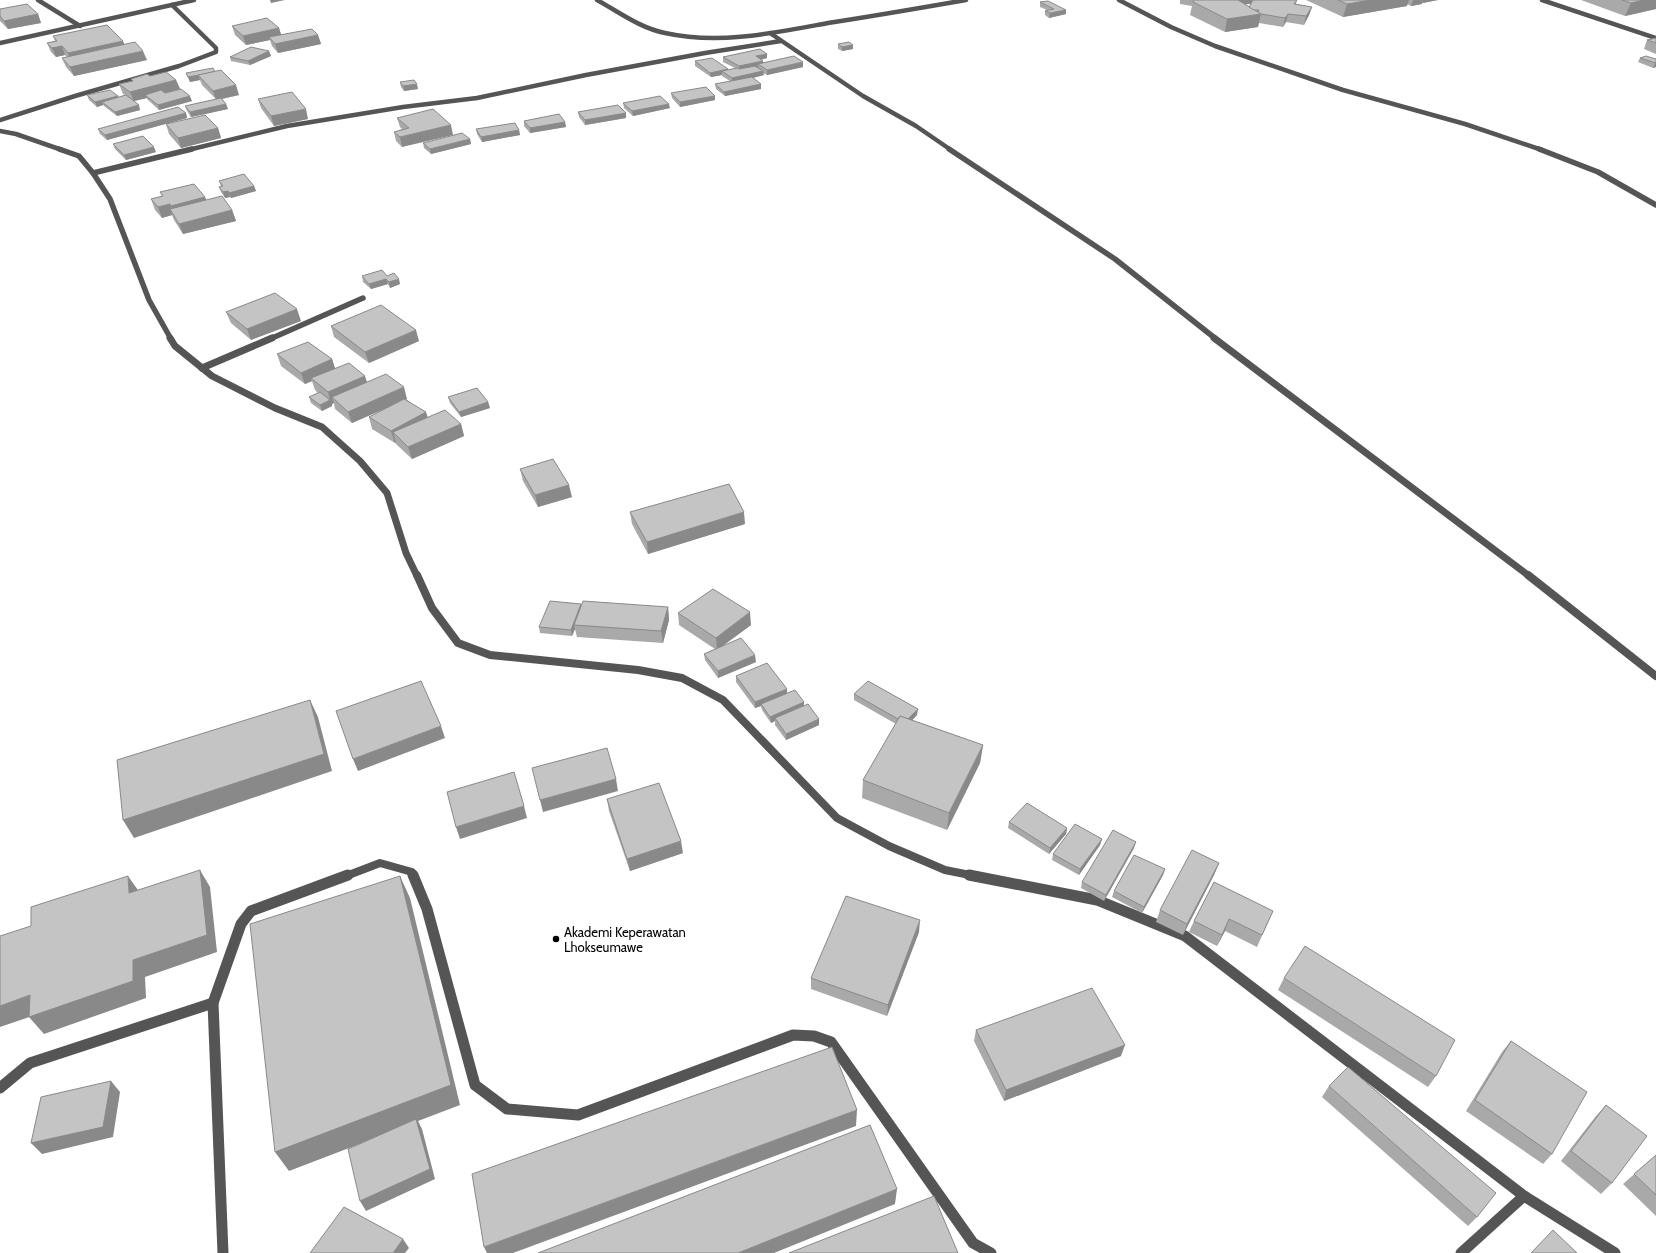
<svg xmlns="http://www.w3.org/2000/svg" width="1656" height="1253" font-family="Cabin,sans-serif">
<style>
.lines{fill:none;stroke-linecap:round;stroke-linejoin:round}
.service-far2{stroke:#555;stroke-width:4.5}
.service-far1{stroke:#555;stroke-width:8}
.service{stroke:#555;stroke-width:11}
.minor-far4{stroke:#555;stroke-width:4.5}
.minor-far3{stroke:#555;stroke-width:5.5}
.minor-far2{stroke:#555;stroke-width:7}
.minor-far1{stroke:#555;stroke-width:8}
.minor{stroke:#555;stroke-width:11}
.wall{fill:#a9a9a9;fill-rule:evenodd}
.shaded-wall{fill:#898989}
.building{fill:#c4c4c4;stroke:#898989}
.poi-dot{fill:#000;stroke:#fff;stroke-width:1.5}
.labels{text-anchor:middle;stroke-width:3;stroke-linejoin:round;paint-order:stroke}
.near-poi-label{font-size:13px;fill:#000;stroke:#fff;text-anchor:start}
</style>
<rect width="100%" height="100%" fill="#fff"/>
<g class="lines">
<polyline class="service-far2" points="1542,0 1656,38"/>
<polyline class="service-far1" points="346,876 380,863 412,872 414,876"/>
<g class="service">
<polyline points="413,875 427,909 475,1085 507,1109 578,1115 793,1035 814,1036 831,1042 973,1243 991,1253"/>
<polyline points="0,1088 30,1063 213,1003"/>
<polyline points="223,1253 213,1003 241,924 251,911 348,875"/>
<polyline points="1461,1253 1524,1196"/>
</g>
<g class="minor-far4">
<polyline points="38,0 80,26"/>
<path d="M597,0C619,12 640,28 665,33C719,45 774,33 828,23C874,16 920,8 966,0"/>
<polyline points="1119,0 1171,27 1215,46 1343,90 1465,124 1542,150"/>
<polyline points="770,33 863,96 916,126 951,150"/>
<polyline points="0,43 194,0"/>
<polyline points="0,120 75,96 179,66 216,52 216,48 172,5"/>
<polyline points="0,131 16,134 62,150"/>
<polyline points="188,150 287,126 403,107 477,98 586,75 705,53 781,41"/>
</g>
<g class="minor-far3">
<polyline points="59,149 79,156 93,173 110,199 149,300 171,339"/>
<polyline points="949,149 1115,259 1216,339"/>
<polyline points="1539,149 1598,172 1656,205"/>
<polyline points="93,173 192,149"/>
<polyline points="270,339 363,298"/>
</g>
<g class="minor-far2">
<polyline points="170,338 175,346 212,376 275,408 322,427 360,461 387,493 406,553 417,576"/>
<polyline points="1214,338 1529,576"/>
<polyline points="202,368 272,338"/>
</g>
<g class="minor-far1">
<polyline points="417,575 432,608 458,643 490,655 638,670 682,678 723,700 837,818 889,846 945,870 975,876"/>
<polyline points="1528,575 1656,676"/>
</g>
<polyline class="minor" points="969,875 1097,900 1185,936 1524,1196 1615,1253"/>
</g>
<g class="wall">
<path d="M1180,0H1297L1296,4L1312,7L1309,15L1304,25L1286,22L1283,27L1259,23L1258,27L1225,32L1190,15L1192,6L1180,4ZM1245,4H1251L1249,7Z"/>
<polygon points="1306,0 1438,0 1422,3 1422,4 1411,6 1407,4 1407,6 1343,17"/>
<polygon points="1581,0 1656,0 1656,9 1625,16"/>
<polygon points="1040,2 1066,10 1066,14 1049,18 1045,15 1045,11 1047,10 1040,7"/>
<polygon points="0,9 38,14 41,23 8,29 0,21"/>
<polygon points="232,26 279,28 281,35 318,35 321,44 278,53 272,46 270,40 246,45 235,35"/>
<polygon points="53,36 125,45 147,60 74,76 66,67 62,58 67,57 65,55 56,57 51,52 47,43 55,41"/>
<polygon points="1656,38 1656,54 1644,49 1647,40"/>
<polygon points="838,44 853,45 853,49 842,51 838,49"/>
<polygon points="269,51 271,56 250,65 231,61 230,57"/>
<polygon points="767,54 767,58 761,60 763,61 763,63 803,67 767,75 763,73 764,75 753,78 761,89 725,96 716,89 715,84 730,81 722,76 722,75 711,77 695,66 695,61 728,70 735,68 723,62 723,57"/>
<polygon points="1640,58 1656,59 1656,67 1653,68 1638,62"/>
<polygon points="215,72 239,95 222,99 226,104 228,109 191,117 187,111 185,106 216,99 202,85 200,80 190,82 186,73"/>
<polygon points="150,76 176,80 180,89 192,101 159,110 147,99 147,98 134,101 140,110 117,116 104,106 103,105 97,107 89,100 87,95 118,96 118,97 125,95 123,94 119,84 132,81 131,79"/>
<polygon points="400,82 418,89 404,91 401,87"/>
<polygon points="671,93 715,100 680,107 672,98"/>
<polygon points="258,99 308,119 274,126 261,108"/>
<polygon points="623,103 670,108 633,116 624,108"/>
<polygon points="578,112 626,113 626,118 585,125 579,117"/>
<polygon points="186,113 187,118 107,140 100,134 98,129"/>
<polygon points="397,118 451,125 402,147 396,141 394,132 402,129 400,127"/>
<polygon points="524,121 565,122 566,127 530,133 524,126"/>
<polygon points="166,124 218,128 221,138 181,148 169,134"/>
<polygon points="476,129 519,130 520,135 482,142 477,134"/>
<polygon points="470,139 471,144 431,154 424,148 423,143"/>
<polygon points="113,144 156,152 126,160 115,149"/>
<polygon points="219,181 254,186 256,191 231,198 230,197 225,198 221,192 219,187 221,186"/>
<polygon points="160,192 205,197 206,200 232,210 236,221 183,234 174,220 172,215 162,218 155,210 151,199 162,196"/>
<polygon points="362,276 387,276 400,284 390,288 388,284 371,289 363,282"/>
<polygon points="226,312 301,321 251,340 231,323"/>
<polygon points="331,326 419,341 369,363 334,337"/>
<polygon points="277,354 332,359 335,369 407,399 406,399 428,418 461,424 464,436 412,459 396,444 396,443 395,443 372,429 369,417 388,407 352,423 335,409 334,403 332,404 332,406 322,411 311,403 309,397 318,393 315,390 312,381 305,384 281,366"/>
<polygon points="448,397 488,402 490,408 461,417 450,403"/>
<polygon points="520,469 572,497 538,507 523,481"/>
<polygon points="630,512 745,524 648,554 632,524"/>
<polygon points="581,604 581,606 668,607 669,620 663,643 577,637 575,629 572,636 540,633 539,627"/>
<polygon points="678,613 751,625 724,645 756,662 718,678 705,660 704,654 715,649 679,625"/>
<polygon points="736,676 787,689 787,693 804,702 804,706 819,719 819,725 786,740 775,725 775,721 771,723 762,710 761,706 755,708 736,682"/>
<polygon points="854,694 917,715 912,720 983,745 980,763 947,830 862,798 863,780 896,724 854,700"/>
<polygon points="607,799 683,853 630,871 609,811"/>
<polygon points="1009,822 1067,828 1066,834 1049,854 1008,828"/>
<polygon points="1102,839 1100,845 1079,875 1052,860 1053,854"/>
<polygon points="1134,848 1104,901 1081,888 1082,882"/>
<polygon points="1219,863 1214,875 1183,935 1156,922 1160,910"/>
<polygon points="1165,869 1163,875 1142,913 1112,897 1114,891"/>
<polygon points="1273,911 1257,947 1225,931 1217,946 1189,932 1194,921"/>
<polygon points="919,932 887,1016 811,989 811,978"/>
<polygon points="1284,978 1436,1076 1428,1087 1278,990"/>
<polygon points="976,1030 1121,1056 1004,1101 974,1041"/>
<polygon points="1511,1041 1552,1154 1543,1164 1466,1111 1502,1052"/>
<polygon points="1329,1086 1477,1217 1468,1226 1322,1097"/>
<polygon points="1606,1105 1612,1183 1601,1194 1561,1161 1596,1116"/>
<polygon points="1656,1155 1656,1216 1623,1184"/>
</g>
<g class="shaded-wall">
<polygon points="270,0 285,0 271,3"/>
<polygon points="1238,0 1277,0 1276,1 1240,5"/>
<polygon points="1371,0 1409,0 1407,6 1343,17 1347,4"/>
<polygon points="1413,0 1423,0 1422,4 1411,6"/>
<polygon points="1423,0 1438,0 1423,3"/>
<polygon points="1644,0 1656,0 1656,9 1625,16 1631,3"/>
<polygon points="1312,7 1309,15 1304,25 1306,16"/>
<polygon points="1066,10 1066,14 1049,18 1050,13"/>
<polygon points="38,14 41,23 8,29 4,21"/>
<polygon points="1261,14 1258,27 1225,32 1227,19"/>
<polygon points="1288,14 1286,22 1283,27 1285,18"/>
<polygon points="279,28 282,37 269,37 270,40 246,45 243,36"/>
<polygon points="318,35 321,44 278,53 275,44"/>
<polygon points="123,41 127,50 71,62 68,53"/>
<polygon points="853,45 853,49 842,51 842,47"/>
<polygon points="62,46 65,55 56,57 52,48"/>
<polygon points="143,51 147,60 74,76 70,67"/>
<polygon points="269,51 271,56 250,65 248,61"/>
<polygon points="767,54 767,58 756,61 756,56"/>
<polygon points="763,61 764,66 758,64 758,67 739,71 739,66"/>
<polygon points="803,62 803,67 767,75 767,70"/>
<polygon points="1655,63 1656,63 1656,67 1653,68"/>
<polygon points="728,69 728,74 722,71 722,75 711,77 710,73"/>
<polygon points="763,71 764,75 732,83 732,78"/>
<polygon points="215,72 198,75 200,80 190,82 188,77"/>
<polygon points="176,80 180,89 149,97 145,95 147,98 134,101 130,92"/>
<polygon points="417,84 418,89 404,91 403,86"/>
<polygon points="761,84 761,89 725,96 724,92"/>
<polygon points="236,85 239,95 216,100 213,91"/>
<polygon points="118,96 120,101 102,102 103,105 97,107 95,102"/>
<polygon points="190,96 192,101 159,110 158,105"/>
<polygon points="715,96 715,100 680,107 680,102"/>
<polygon points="226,104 228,109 191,117 190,112"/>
<polygon points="669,104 670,108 633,116 632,111"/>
<polygon points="139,105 140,110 117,116 115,112"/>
<polygon points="306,109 308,119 274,126 271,116"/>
<polygon points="186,113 187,118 107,140 105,135"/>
<polygon points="626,113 626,118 585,125 585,120"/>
<polygon points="565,122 566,127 530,133 530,128"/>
<polygon points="451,125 453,135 402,147 400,137"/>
<polygon points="218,128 221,138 181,148 178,138"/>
<polygon points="519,130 520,135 482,142 481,137"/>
<polygon points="470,139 471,144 431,154 430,149"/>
<polygon points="154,147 156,152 126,160 124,155"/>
<polygon points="254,186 256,191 231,198 229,193"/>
<polygon points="228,191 230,197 225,198 223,192"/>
<polygon points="205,197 209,207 175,216 171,206"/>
<polygon points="170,204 173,214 170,209 172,215 162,218 158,207"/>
<polygon points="232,210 236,221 183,234 179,224"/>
<polygon points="386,279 388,284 371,289 369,284"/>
<polygon points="399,279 400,284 390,288 389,282"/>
<polygon points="297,309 301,321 251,340 247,329"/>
<polygon points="416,330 419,341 369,363 365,352"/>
<polygon points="332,359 336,371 311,378 312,381 305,384 301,373"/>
<polygon points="365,376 369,388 332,397 334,403 332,404 332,406 322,411 320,405 330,400 328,392"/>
<polygon points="404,387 407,399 352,423 348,412"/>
<polygon points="488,402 490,408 461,417 459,412"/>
<polygon points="426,412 430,424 393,432 396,443 395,443 391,431"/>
<polygon points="461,424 464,436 412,459 408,447"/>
<polygon points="569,485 572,497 538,507 535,495"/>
<polygon points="744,512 745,524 648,554 647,542"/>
<polygon points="581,604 582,610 574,625 575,629 572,636 571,630"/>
<polygon points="668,607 669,620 663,643 661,631"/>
<polygon points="750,612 751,625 717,650 716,638"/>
<polygon points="755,655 756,662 718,678 718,671"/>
<polygon points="787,689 787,695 761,704 761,706 755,708 755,702"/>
<polygon points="310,700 318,717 332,771 134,838 123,820"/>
<polygon points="804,702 804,708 775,718 775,721 771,723 770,717"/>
<polygon points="918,709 917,715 904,729 904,722"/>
<polygon points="819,719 819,725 786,740 786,734"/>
<polygon points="441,726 445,738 358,771 353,759"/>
<polygon points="983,745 980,763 947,830 949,813"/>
<polygon points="616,779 618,791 543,812 540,800"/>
<polygon points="524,806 527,818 460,839 456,827"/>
<polygon points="1067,828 1066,834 1049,854 1050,848"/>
<polygon points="1102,839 1100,845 1079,875 1080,869"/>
<polygon points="681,841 683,853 630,871 627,859"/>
<polygon points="1136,842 1134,848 1104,901 1106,895"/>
<polygon points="1219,863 1214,875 1183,935 1187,924"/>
<polygon points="1165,869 1163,875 1142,913 1144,907"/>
<polygon points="200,870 210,887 217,952 145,977 146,998 44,1034 29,1017 133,960"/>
<polygon points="128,876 140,893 129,893"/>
<polygon points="400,876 410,898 460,1105 418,1121 422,1129 435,1179 366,1211 360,1201 417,1122 289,1171 275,1152"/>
<polygon points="1229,919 1225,931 1217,946 1222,935"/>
<polygon points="920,920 919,932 887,1016 888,1005"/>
<polygon points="30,995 44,1012 0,1027 0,1006"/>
<polygon points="1125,1045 1121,1056 1004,1101 1006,1090"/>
<polygon points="111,1081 120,1092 113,1137 42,1154 31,1143"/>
<polygon points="857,1110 856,1126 513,1253 487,1253 484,1247"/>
<polygon points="897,1189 895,1204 774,1253 738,1253"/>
<polygon points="403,1239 409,1248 405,1253 393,1253"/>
</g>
<g class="building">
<polygon points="1194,0 1238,0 1261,14 1227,19 1193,2"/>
<polygon points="1253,0 1297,0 1294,4 1312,7 1306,16 1288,14 1285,18 1261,14 1258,12 1259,10 1254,10 1249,7"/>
<polygon points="1338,0 1371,0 1347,4"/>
<polygon points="1622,0 1644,0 1631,3"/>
<polygon points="1048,1 1066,10 1050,13 1045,11 1054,9 1040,2"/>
<polygon points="27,4 38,14 4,21 0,16 0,9"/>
<polygon points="267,18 279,28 243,36 232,26"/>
<polygon points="107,25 123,41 68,53 62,46 52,48 47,43 57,41 53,36"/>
<polygon points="312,29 318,35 275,44 269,37"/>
<polygon points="1656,38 1656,43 1647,40"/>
<polygon points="135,42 143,51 70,67 62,58"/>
<polygon points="849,42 853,45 842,47 838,44"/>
<polygon points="251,47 269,51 248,61 230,57"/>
<polygon points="760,49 767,54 756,56 763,61 739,66 723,57"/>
<polygon points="794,56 803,62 767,70 758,64"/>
<polygon points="1646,56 1656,59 1656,63 1640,58"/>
<polygon points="712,58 728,69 710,73 695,61"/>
<polygon points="755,66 763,71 732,78 722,71 737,68 739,69"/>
<polygon points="213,68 215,72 188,77 186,73"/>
<polygon points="221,70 236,85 213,91 198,75"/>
<polygon points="166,72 176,80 130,92 119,84 133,81 131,79 147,74 150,76"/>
<polygon points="752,77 761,84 724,92 715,84"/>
<polygon points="414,80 417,84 403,86 400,82"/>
<polygon points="706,87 715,96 680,102 671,93"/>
<polygon points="181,89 190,96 158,105 145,95 161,90 165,93"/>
<polygon points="110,90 118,96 95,102 87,95"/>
<polygon points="292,92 306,109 271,116 258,99"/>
<polygon points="126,95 139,105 115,112 102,102"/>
<polygon points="660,96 669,104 632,111 623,103"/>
<polygon points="221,98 226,104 190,112 185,106"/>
<polygon points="618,105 626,113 585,120 578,112"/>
<polygon points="178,107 186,113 105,135 98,129"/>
<polygon points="433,109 451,125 400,137 394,132 409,128 397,118"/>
<polygon points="559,114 565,122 530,128 524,121"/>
<polygon points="205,115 218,128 178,138 166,124"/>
<polygon points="515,123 519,130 481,137 476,129"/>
<polygon points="462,133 470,139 430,149 423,143"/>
<polygon points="143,136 154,147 124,155 113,144"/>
<polygon points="244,174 254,186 229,193 228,191 223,192 219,187 223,186 219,181"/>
<polygon points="194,184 205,197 171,206 170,204 158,207 151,199 163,196 160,192"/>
<polygon points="222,196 232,210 179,224 170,209"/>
<polygon points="382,270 387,276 394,273 399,279 389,282 386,279 369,284 362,276"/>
<polygon points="275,293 297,309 247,329 226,312"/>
<polygon points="381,305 416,330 365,352 331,326"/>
<polygon points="308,342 332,359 301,373 277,354"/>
<polygon points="349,363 365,376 328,392 311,378"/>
<polygon points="386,374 404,387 348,412 332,397"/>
<polygon points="477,388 488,402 459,412 448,397"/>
<polygon points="320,392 330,400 320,405 309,397"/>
<polygon points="404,399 426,412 391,431 369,417"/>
<polygon points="445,410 461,424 408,447 393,432"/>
<polygon points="553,459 569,485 535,495 520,469"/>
<polygon points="729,484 744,512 647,542 630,512"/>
<polygon points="713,589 750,612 716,638 678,613"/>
<polygon points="550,601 581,604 571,630 539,627"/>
<polygon points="583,601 668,607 661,631 574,625"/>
<polygon points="741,638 755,655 718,671 704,654"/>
<polygon points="767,663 787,689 755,702 736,676"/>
<polygon points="421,681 441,726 353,759 336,711"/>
<polygon points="868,681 918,709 908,719 900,716 898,719 854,694"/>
<polygon points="795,690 804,702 770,717 761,704"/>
<polygon points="310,700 324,754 123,820 117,760"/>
<polygon points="808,704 819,719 786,734 775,718"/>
<polygon points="900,716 983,745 949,813 863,780"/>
<polygon points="607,748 616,779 540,800 532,768"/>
<polygon points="514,772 524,806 456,827 447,792"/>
<polygon points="659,783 681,841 627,859 607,799"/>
<polygon points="1027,803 1067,828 1050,848 1009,822"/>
<polygon points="1075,824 1102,839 1080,869 1053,854"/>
<polygon points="1113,830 1136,842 1106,895 1082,882"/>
<polygon points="1192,850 1219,863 1187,924 1160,910"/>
<polygon points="1134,855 1165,869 1144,907 1114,891"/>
<polygon points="200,870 207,935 133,960 133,981 29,1017 30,995 0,1006 0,936 31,926 31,907 128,876 129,893"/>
<polygon points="400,876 451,1085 275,1152 250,924"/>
<polygon points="1214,882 1273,911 1262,935 1229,919 1222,935 1194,921"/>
<polygon points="846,896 920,920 888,1005 811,978"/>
<polygon points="1305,946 1455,1040 1436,1076 1284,978"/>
<polygon points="1092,988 1125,1045 1006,1090 976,1030"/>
<polygon points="1511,1041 1587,1092 1552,1154 1475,1100"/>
<polygon points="832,1047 857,1110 484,1247 472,1174"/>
<polygon points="1348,1067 1496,1193 1477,1217 1329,1086"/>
<polygon points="111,1081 103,1127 31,1143 41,1097"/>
<polygon points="1606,1105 1647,1136 1612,1183 1571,1151"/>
<polygon points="416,1119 430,1169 360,1201 348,1149"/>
<polygon points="870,1125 897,1189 738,1253 538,1253"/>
<polygon points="1656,1155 1656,1195 1634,1174"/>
<polygon points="934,1196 958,1253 789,1253"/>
<polygon points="344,1207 403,1239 393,1253 310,1253"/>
<polygon points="1553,1230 1577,1253 1531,1253"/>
</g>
<circle class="poi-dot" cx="556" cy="939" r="4"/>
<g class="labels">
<g class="near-poi-label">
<text x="564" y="937">Akademi Keperawatan<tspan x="564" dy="15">Lhokseumawe</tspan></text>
</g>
</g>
</svg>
